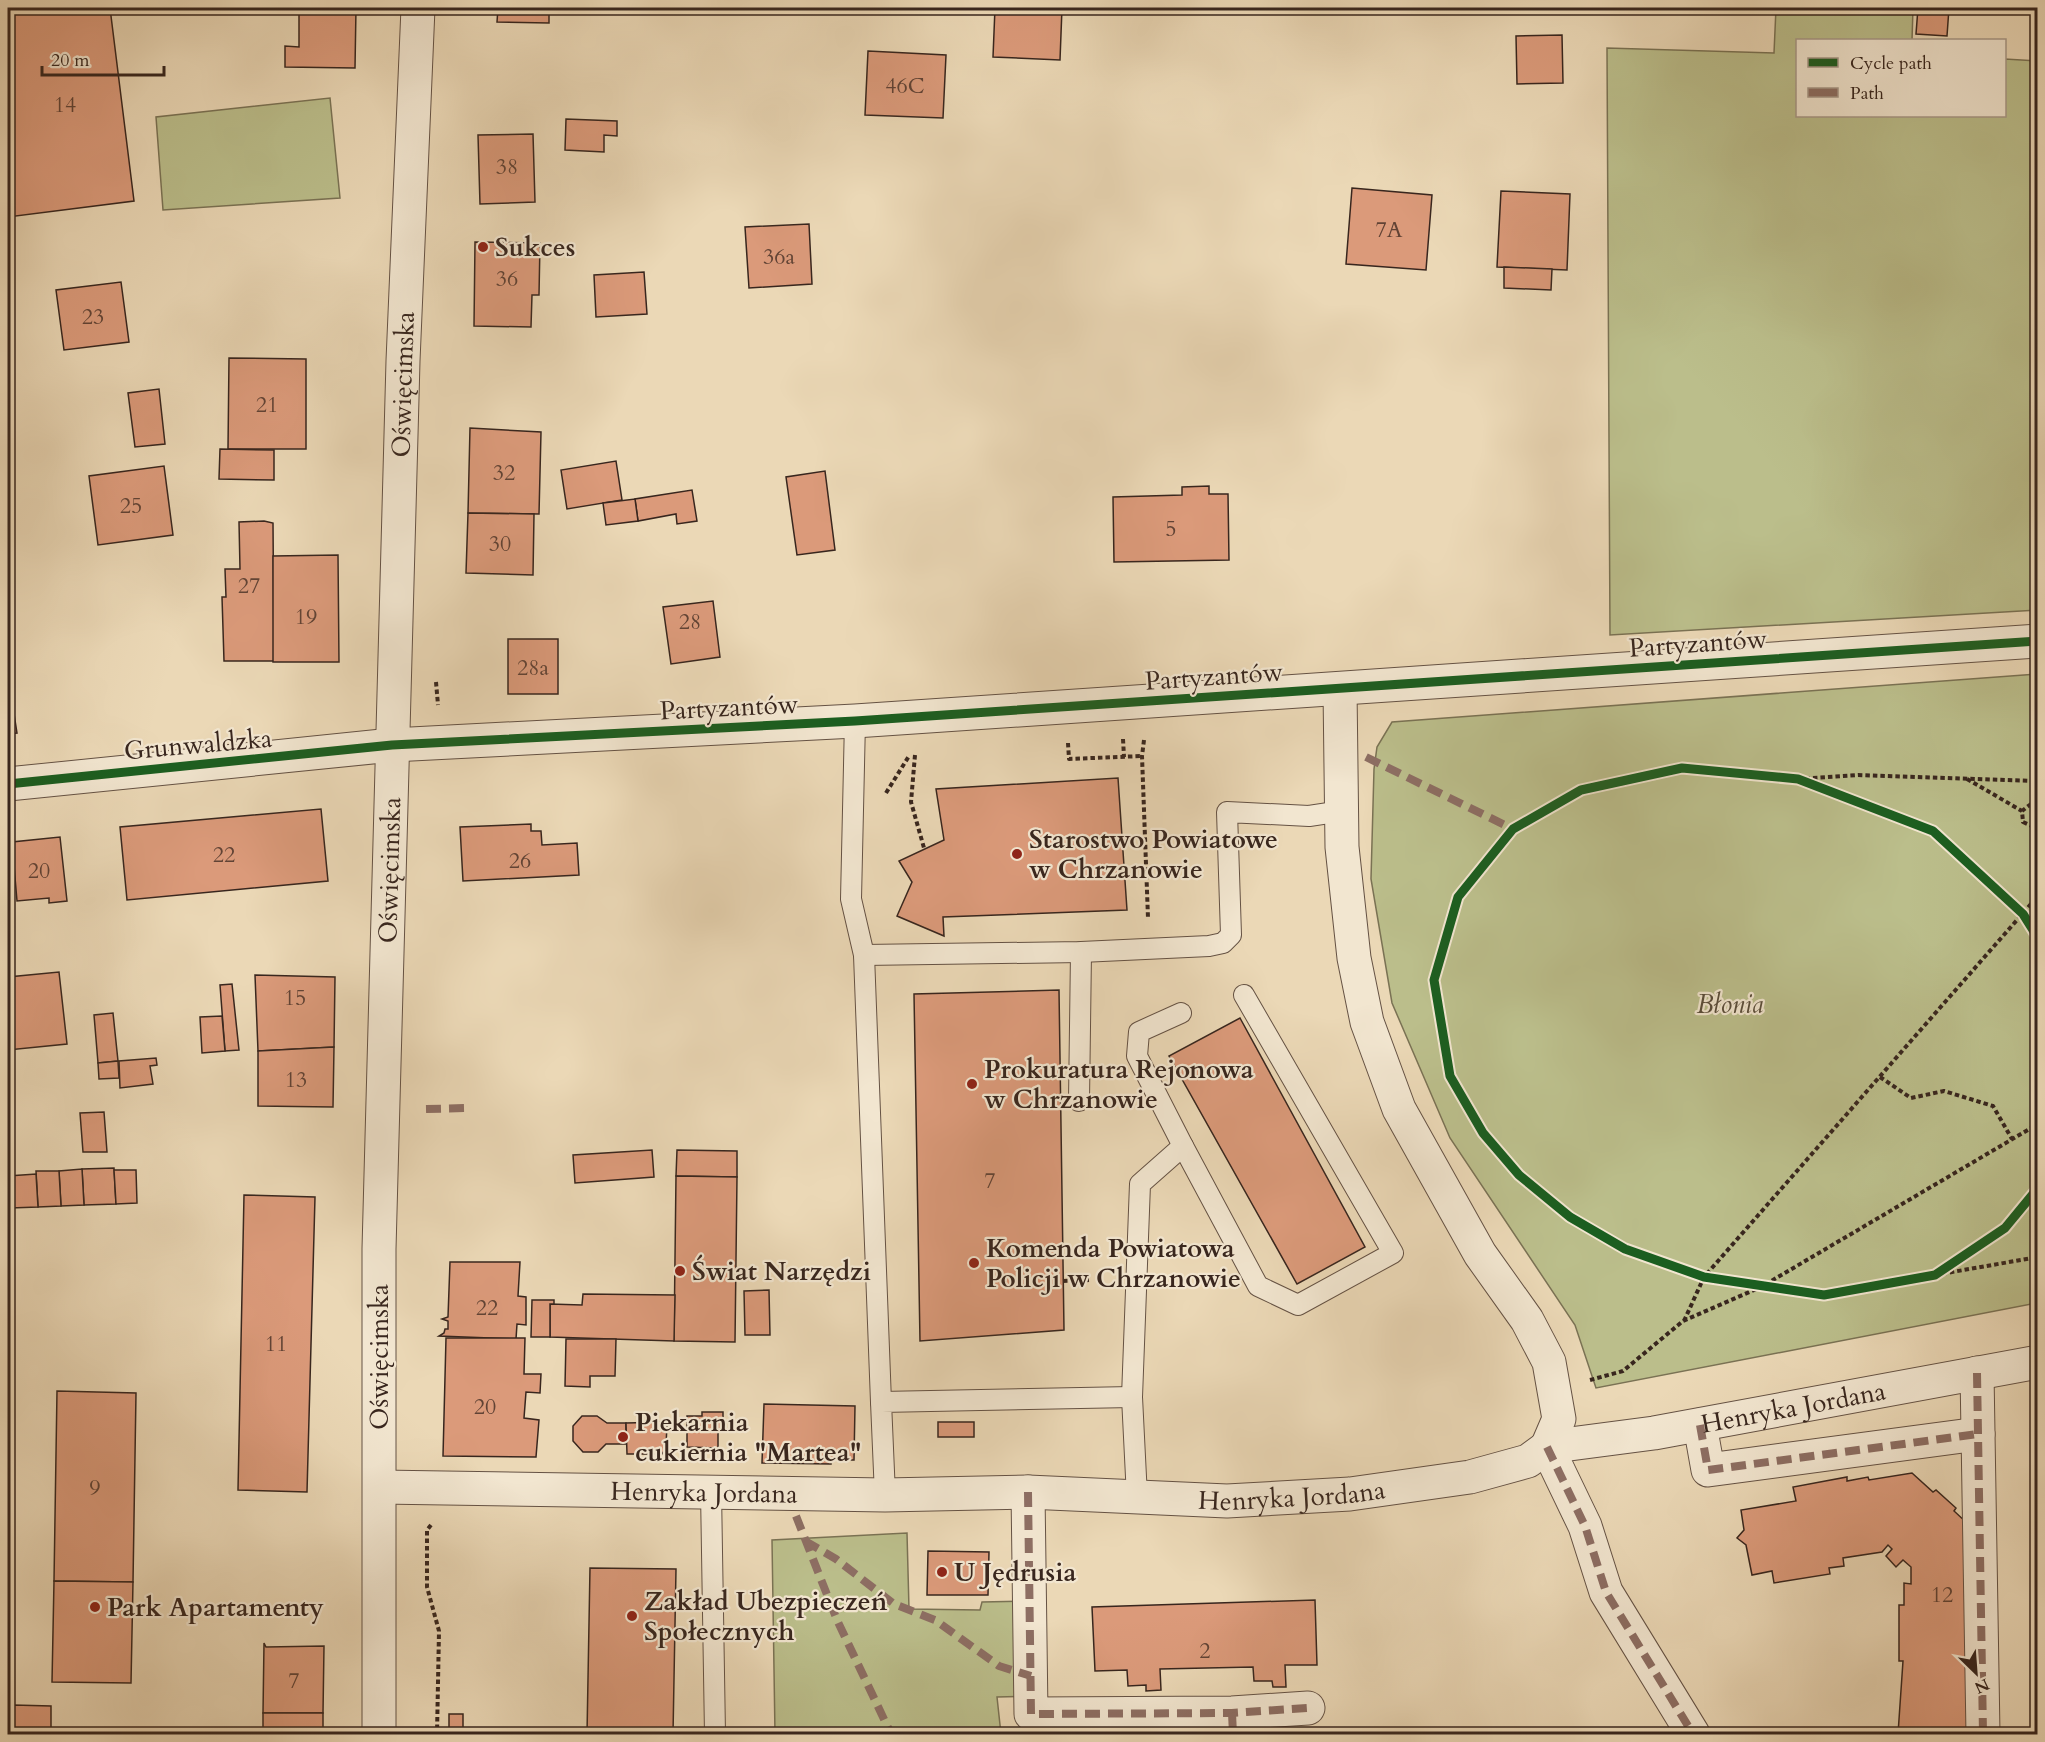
<svg xmlns="http://www.w3.org/2000/svg" width="2045" height="1742" font-family="Cardo,serif">
<style>
.green{fill:#bbbe8b;stroke:#7a7254;stroke-width:1.5}
.building{fill:#db9a7a;stroke:#38261e;stroke-width:1.5}
.lines{fill:none;stroke-linecap:round;stroke-linejoin:round}
.service-casing{stroke:#655244;stroke-width:22}
.minor-casing{stroke:#655244;stroke-width:35}
.tertiary-casing{stroke:#655244;stroke-width:35}
.path{stroke:#38261e;stroke-width:4;stroke-dasharray:4.5 3;stroke-linecap:butt}
.service{stroke:#f2e6d0;stroke-width:20}
.minor{stroke:#f2e6d0;stroke-width:33}
.tertiary{stroke:#f2e6d0;stroke-width:33}
.quiet{stroke:#8d6e63;stroke-width:8;stroke-dasharray:15 8;stroke-linecap:butt}
.cycleway-casing{stroke:#f2e6d0;stroke-width:13}
.cycleway{stroke:#1b5e20;stroke-width:9}
.poi-dot{fill:#8f2418;stroke:#f2e6d0;stroke-width:2}
.labels{text-anchor:middle;stroke-width:4.5;stroke-linejoin:round;paint-order:stroke}
.number-label{font-size:22px;fill:#614335}
.poi-label{font-size:26px;font-weight:bold;fill:#38261e;stroke:#f2e6d0;text-anchor:start}
.street-label{font-size:26px;fill:#38261e;stroke:#f2e6d0}
.park-label{font-size:26px;font-style:italic;fill:#594c39;stroke:#f2e6d0}
</style>
<rect width="100%" height="100%" fill="#ebd8b6"/>
<filter id="stains"><feTurbulence type="fractalNoise" baseFrequency=".00333" numOctaves="4"/><feColorMatrix values="0 0 0 0 .2 0 0 0 0 .09 0 0 0 0 .02 0 0 0 .5 -.17"/></filter>
<radialGradient id="worn" r=".72"><stop offset=".6" stop-color="#630" stop-opacity="0"/><stop offset="1" stop-color="#630" stop-opacity=".3"/></radialGradient>
<g class="green">
<polygon points="1776,8 1913,8 1912,40 1798,40 1798,116 2004,116 2005,59 2037,61 2037,610 1610,635 1607,48 1774,53"/>
<polygon points="330,98 340,198 163,210 156,117"/>
<polygon points="2037,674 2037,1303 1596,1388 1575,1325 1450,1138 1392,1003 1371,879 1374,769 1377,747 1392,722"/>
<polygon points="907,1533 909,1609 980,1610 982,1602 1024,1601 1031,1696 997,1697 1001,1734 775,1734 772,1540"/>
</g>
<g class="building">
<polygon points="8,8 110,8 134,201 8,217"/>
<polygon points="299,8 356,8 355,68 285,67 285,46 299,47"/>
<polygon points="498,8 549,8 549,23 497,22"/>
<polygon points="995,8 1062,8 1060,60 993,57"/>
<polygon points="1918,8 1949,8 1947,36 1916,34"/>
<polygon points="1562,35 1563,83 1517,84 1516,36"/>
<polygon points="868,51 946,55 943,118 865,115"/>
<polygon points="566,119 617,121 617,136 604,135 604,152 565,150"/>
<polygon points="533,134 535,202 480,204 478,135"/>
<polygon points="1352,188 1432,195 1426,270 1346,264"/>
<polygon points="1501,191 1570,194 1567,270 1497,267"/>
<polygon points="809,224 812,284 749,288 745,227"/>
<polygon points="475,242 540,243 539,295 532,295 531,327 474,326"/>
<polygon points="1504,267 1552,269 1551,290 1504,288"/>
<polygon points="644,272 647,314 596,317 594,275"/>
<polygon points="121,282 129,342 64,350 56,290"/>
<polygon points="229,358 306,359 306,449 228,449"/>
<polygon points="159,389 165,444 135,447 128,393"/>
<polygon points="470,428 541,432 539,514 468,513"/>
<polygon points="220,449 274,450 274,480 219,479"/>
<polygon points="616,461 622,500 567,509 561,470"/>
<polygon points="164,466 173,535 98,545 89,476"/>
<polygon points="825,471 835,550 797,555 786,477"/>
<polygon points="1209,486 1209,494 1228,494 1229,560 1114,562 1113,497 1182,495 1182,487"/>
<polygon points="692,490 697,521 677,524 676,514 638,521 635,499"/>
<polygon points="635,499 638,521 606,525 603,503"/>
<polygon points="468,513 534,514 533,575 466,573"/>
<polygon points="264,521 273,523 274,661 224,661 222,597 226,597 225,569 240,569 239,522"/>
<polygon points="338,555 339,662 273,662 273,556"/>
<polygon points="713,601 720,657 671,664 663,607"/>
<rect x="508" y="639" width="50" height="55"/>
<polygon points="8,675 17,733 8,734"/>
<polygon points="1118,778 1127,910 943,917 944,936 897,916 912,882 899,861 944,840 936,789"/>
<polygon points="321,809 328,881 127,900 120,827"/>
<polygon points="531,824 531,831 541,831 542,845 577,843 579,875 463,881 460,827"/>
<polygon points="60,837 67,901 49,903 49,898 17,901 12,842"/>
<polygon points="59,972 67,1044 8,1050 8,977"/>
<polygon points="255,975 335,977 334,1047 258,1051"/>
<polygon points="232,984 239,1050 225,1051 220,985"/>
<polygon points="1059,990 1064,1330 920,1341 914,994"/>
<polygon points="113,1013 118,1061 98,1063 94,1015"/>
<polygon points="222,1016 225,1051 202,1053 200,1017"/>
<polygon points="1240,1018 1365,1247 1297,1284 1169,1056"/>
<polygon points="334,1047 333,1107 258,1106 258,1051"/>
<polygon points="156,1058 157,1065 150,1066 153,1084 120,1088 119,1061"/>
<polygon points="118,1061 119,1078 99,1079 98,1063"/>
<polygon points="104,1112 107,1152 83,1152 80,1113"/>
<polygon points="652,1150 654,1177 575,1183 573,1155"/>
<polygon points="677,1150 737,1151 737,1177 676,1176"/>
<polygon points="114,1168 116,1204 84,1205 82,1169"/>
<polygon points="82,1169 84,1205 61,1206 59,1171"/>
<polygon points="114,1170 136,1170 137,1203 116,1204"/>
<polygon points="36,1171 59,1171 61,1206 38,1207"/>
<polygon points="36,1174 38,1207 10,1208 8,1176"/>
<polygon points="676,1176 737,1177 735,1342 674,1341"/>
<polygon points="8,1192 14,1243 8,1244"/>
<polygon points="244,1195 315,1197 307,1492 238,1490"/>
<polygon points="450,1262 520,1262 518,1296 526,1297 526,1325 517,1324 516,1339 439,1336 444,1333 445,1329 448,1329 448,1321 442,1319 448,1317"/>
<polygon points="769,1290 770,1335 745,1335 744,1291"/>
<polygon points="583,1294 675,1295 674,1341 550,1337 550,1304 582,1305"/>
<polygon points="532,1300 554,1300 554,1304 550,1304 550,1337 531,1337"/>
<polygon points="446,1338 525,1338 524,1374 541,1374 540,1393 526,1392 524,1418 539,1420 536,1457 443,1456"/>
<polygon points="566,1339 616,1339 615,1376 590,1376 590,1387 565,1386"/>
<polygon points="57,1391 136,1393 133,1582 54,1581"/>
<polygon points="764,1404 855,1406 854,1460 831,1460 831,1464 762,1463"/>
<polygon points="702,1412 723,1412 723,1432 718,1432 718,1448 687,1447 687,1416 702,1416"/>
<polygon points="582,1416 597,1416 607,1423 626,1423 626,1444 606,1444 598,1452 583,1452 573,1441 573,1426"/>
<polygon points="667,1422 666,1448 662,1454 627,1454 626,1423"/>
<rect x="938" y="1422" width="36" height="15"/>
<polygon points="1912,1473 1933,1492 1936,1490 1956,1508 1954,1511 1967,1523 1978,1734 1898,1734 1903,1661 1899,1661 1899,1605 1904,1605 1904,1583 1911,1584 1911,1567 1903,1560 1896,1567 1886,1556 1892,1549 1888,1545 1882,1552 1843,1558 1844,1566 1829,1568 1830,1574 1774,1583 1772,1571 1752,1575 1746,1545 1737,1538 1744,1530 1741,1510 1796,1501 1793,1487 1847,1477 1847,1481 1868,1477 1869,1480"/>
<polygon points="928,1551 989,1552 988,1595 927,1595"/>
<polygon points="590,1568 676,1569 673,1734 587,1734"/>
<polygon points="54,1581 133,1582 131,1683 52,1682"/>
<polygon points="1315,1600 1317,1665 1285,1665 1286,1687 1273,1687 1272,1681 1254,1681 1253,1667 1160,1669 1161,1690 1146,1691 1146,1685 1128,1686 1127,1670 1095,1671 1092,1607"/>
<polygon points="264,1643 266,1647 324,1646 323,1713 263,1713"/>
<rect x="8" y="1705" width="5" height="29"/>
<polygon points="13,1705 51,1706 51,1734 13,1734"/>
<rect x="263" y="1713" width="60" height="21"/>
<rect x="449" y="1714" width="14" height="20"/>
</g>
<g class="lines">
<g class="service-casing">
<g id="service">
<polyline points="855,721 851,899 864,955 881,1402"/>
<polyline points="864,955 1081,952 1209,946 1223,943 1231,935 1227,812 1309,816 1342,811"/>
<polyline points="1181,1013 1139,1032 1137,1056 1183,1146"/>
<polyline points="1079,1101 1081,952"/>
<polyline points="711,1491 715,1734"/>
<polyline points="885,1495 881,1402 1132,1397"/>
<polyline points="1137,1497 1132,1397 1140,1184 1183,1146 1258,1286 1298,1305 1393,1253 1244,995"/>
</g>
</g>
<g class="minor-casing">
<g id="minor">
<polyline points="1340,689 1342,847 1354,958 1367,1022 1399,1109 1480,1254 1527,1320 1549,1362 1559,1419 1547,1447"/>
<polyline points="8,784 392,745 855,721 2038,641"/>
<polyline points="1977,1373 1983,1734"/>
<polyline points="1700,1425 1708,1470 1978,1434"/>
<polyline points="1547,1447 1585,1526 1606,1592 1693,1734"/>
<path id="s1" d="M380,1487L885,1495L1028,1492L1227,1501L1350,1494L1470,1477L1528,1461L1547,1447L1654,1433L2038,1362"/>
<polyline points="1028,1492 1031,1714 1232,1713 1308,1708"/>
</g>
</g>
<g class="tertiary-casing">
<g id="tertiary">
<path id="s2" d="M379,1734V1249L403,361L418,8"/>
</g>
</g>
<g class="path">
<polyline points="436,682 438,705"/>
<polyline points="1123,739 1124,757"/>
<polyline points="1144,740 1142,756 1148,918"/>
<polyline points="1068,743 1069,759 1142,756"/>
<polyline points="915,755 911,802 924,848"/>
<polyline points="1798,779 1858,775 2038,781"/>
<polyline points="1967,779 2022,811"/>
<polyline points="886,793 909,756"/>
<polyline points="2038,807 2031,804 2022,811 2023,822 2034,827 2038,824"/>
<polyline points="2034,827 2038,843"/>
<polyline points="2033,931 2038,928"/>
<polyline points="1880,1077 1911,1098 1944,1091 1993,1106 2012,1139"/>
<polyline points="1935,1275 2038,1257"/>
<polyline points="1063,1281 1089,1280"/>
<polyline points="1684,1321 1704,1277 2038,896"/>
<polyline points="1590,1380 1623,1371 1683,1321 1761,1287 2038,1124"/>
<polyline points="431,1525 427,1530 427,1587 439,1631 437,1734"/>
</g>
<use href="#service" class="service"/>
<use href="#minor" class="minor"/>
<use href="#tertiary" class="tertiary"/>
<g class="quiet">
<polyline points="1366,757 1513,829"/>
<polyline points="426,1109 469,1108"/>
<polyline points="1977,1373 1983,1734"/>
<polyline points="1700,1425 1708,1470 1978,1434"/>
<polyline points="1547,1447 1585,1526 1606,1592 1693,1734"/>
<polyline points="1028,1492 1031,1714 1232,1713 1308,1708"/>
<polyline points="796,1516 837,1620 891,1734"/>
<polyline points="805,1541 836,1559 894,1604 935,1620 999,1666 1031,1676"/>
<polyline points="1232,1713 1233,1734"/>
</g>
<g class="cycleway-casing">
<g id="cycleway">
<polyline points="8,784 392,745 855,721 2038,641"/>
<polyline points="2038,938 2023,914 1933,831 1798,779 1682,768 1581,790 1513,829 1458,897 1434,980 1450,1076 1483,1133 1519,1175 1570,1217 1625,1249 1704,1277 1824,1295 1935,1275 2005,1228 2038,1188"/>
</g>
</g>
<use href="#cycleway" class="cycleway"/>
</g>
<g class="poi-dot">
<circle cx="483" cy="247" r="6"/>
<circle cx="1017" cy="854" r="6"/>
<circle cx="972" cy="1084" r="6"/>
<circle cx="974" cy="1263" r="6"/>
<circle cx="680" cy="1271" r="6"/>
<circle cx="623" cy="1437" r="6"/>
<circle cx="942" cy="1572" r="6"/>
<circle cx="95" cy="1607" r="6"/>
<circle cx="632" cy="1616" r="6"/>
</g>
<g class="labels">
<g class="number-label">
<text x="905" y="93">46C</text>
<text x="65" y="112">14</text>
<text x="507" y="174">38</text>
<text x="1389" y="237">7A</text>
<text x="779" y="264">36a</text>
<text x="507" y="286">36</text>
<text x="93" y="324">23</text>
<text x="267" y="412">21</text>
<text x="504" y="480">32</text>
<text x="131" y="513">25</text>
<text x="1171" y="536">5</text>
<text x="500" y="551">30</text>
<text x="249" y="593">27</text>
<text x="306" y="624">19</text>
<text x="690" y="629">28</text>
<text x="533" y="675">28a</text>
<text x="224" y="862">22</text>
<text x="520" y="868">26</text>
<text x="39" y="878">20</text>
<text x="295" y="1005">15</text>
<text x="296" y="1087">13</text>
<text x="990" y="1188">7</text>
<text x="487" y="1315">22</text>
<text x="276" y="1351">11</text>
<text x="485" y="1414">20</text>
<text x="95" y="1495">9</text>
<text x="1942" y="1602">12</text>
<text x="1205" y="1658">2</text>
<text x="294" y="1688">7</text>
</g>
<g class="poi-label">
<text x="495" y="256">Sukces</text>
<text x="1029" y="848">Starostwo Powiatowe<tspan x="1029" dy="30">w Chrzanowie</tspan></text>
<text x="984" y="1078">Prokuratura Rejonowa<tspan x="984" dy="30">w Chrzanowie</tspan></text>
<text x="986" y="1257">Komenda Powiatowa<tspan x="986" dy="30">Policji w Chrzanowie</tspan></text>
<text x="692" y="1280">Świat Narzędzi</text>
<text x="635" y="1431">Piekarnia<tspan x="635" dy="30">cukiernia "Martea"</tspan></text>
<text x="954" y="1581">U Jędrusia</text>
<text x="644" y="1610">Zakład Ubezpieczeń<tspan x="644" dy="30">Społecznych</tspan></text>
<text x="107" y="1616">Park Apartamenty</text>
</g>
<g class="street-label">
<text dy="9" stroke="none"><textPath href="#s2" startOffset="1350">Oświęcimska</textPath></text>
<text transform="translate(1698 643) rotate(-4)" y="9">Partyzantów</text>
<text transform="translate(1214 676) rotate(-4)" y="9">Partyzantów</text>
<text transform="translate(729 707) rotate(-3)" y="9">Partyzantów</text>
<text transform="translate(198 744) rotate(-5)" y="9">Grunwaldzka</text>
<text dy="9" stroke="none"><textPath href="#s2" startOffset="864">Oświęcimska</textPath></text>
<text transform="translate(379 1357) rotate(-90)" y="9">Oświęcimska</text>
<text dy="9" stroke="none"><textPath href="#s1" startOffset="1425">Henryka Jordana</textPath></text>
<text dy="9" stroke="none"><textPath href="#s1" startOffset="324">Henryka Jordana</textPath></text>
<text dy="9" stroke="none"><textPath href="#s1" startOffset="912">Henryka Jordana</textPath></text>
</g>
<g class="park-label">
<text x="1730" y="1013">Błonia</text>
</g>
</g>
<rect width="2045" height="1742" fill="none" stroke="#ebd8b6" stroke-width="30"/>
<rect x="9" y="9" width="2027" height="1724" fill="none" stroke="#38261e" stroke-width="3"/>
<rect x="15" y="15" width="2015" height="1712" fill="none" stroke="#38261e" stroke-width="1.5"/>
<rect x="1796" y="39" width="210" height="78" fill="#f2e6d0" stroke="#a89989" stroke-width="1.5"/>
<rect x="1808" y="58" width="30" height="9" fill="#1b5e20" stroke="#a89989" stroke-width="1.5"/>
<text x="1850" y="69" font-size="18" fill="#38261e">Cycle path</text>
<rect x="1808" y="88" width="30" height="9" fill="#8d6e63" stroke="#a89989" stroke-width="1.5"/>
<text x="1850" y="99" font-size="18" fill="#38261e">Path</text>
<g transform="translate(1976 1673) rotate(155)" stroke="#f2e6d0" stroke-width="4.5" paint-order="stroke">
<path d="M0-4.5L10 22L0 15L-10 22Z" fill="#38261e"/>
<text y="-9" font-size="16" font-weight="bold" text-anchor="middle" fill="#38261e">N</text>
</g>
<path d="M42 66v9h122v-9" fill="none" stroke="#38261e" stroke-width="3"/>
<text x="51" y="66" font-size="18" fill="#38261e" stroke="#f2e6d0" stroke-width="4.5" paint-order="stroke">20 m</text>
<rect width="100%" height="100%" filter="url(#stains)"/>
<rect width="100%" height="100%" fill="url(#worn)"/>
</svg>
